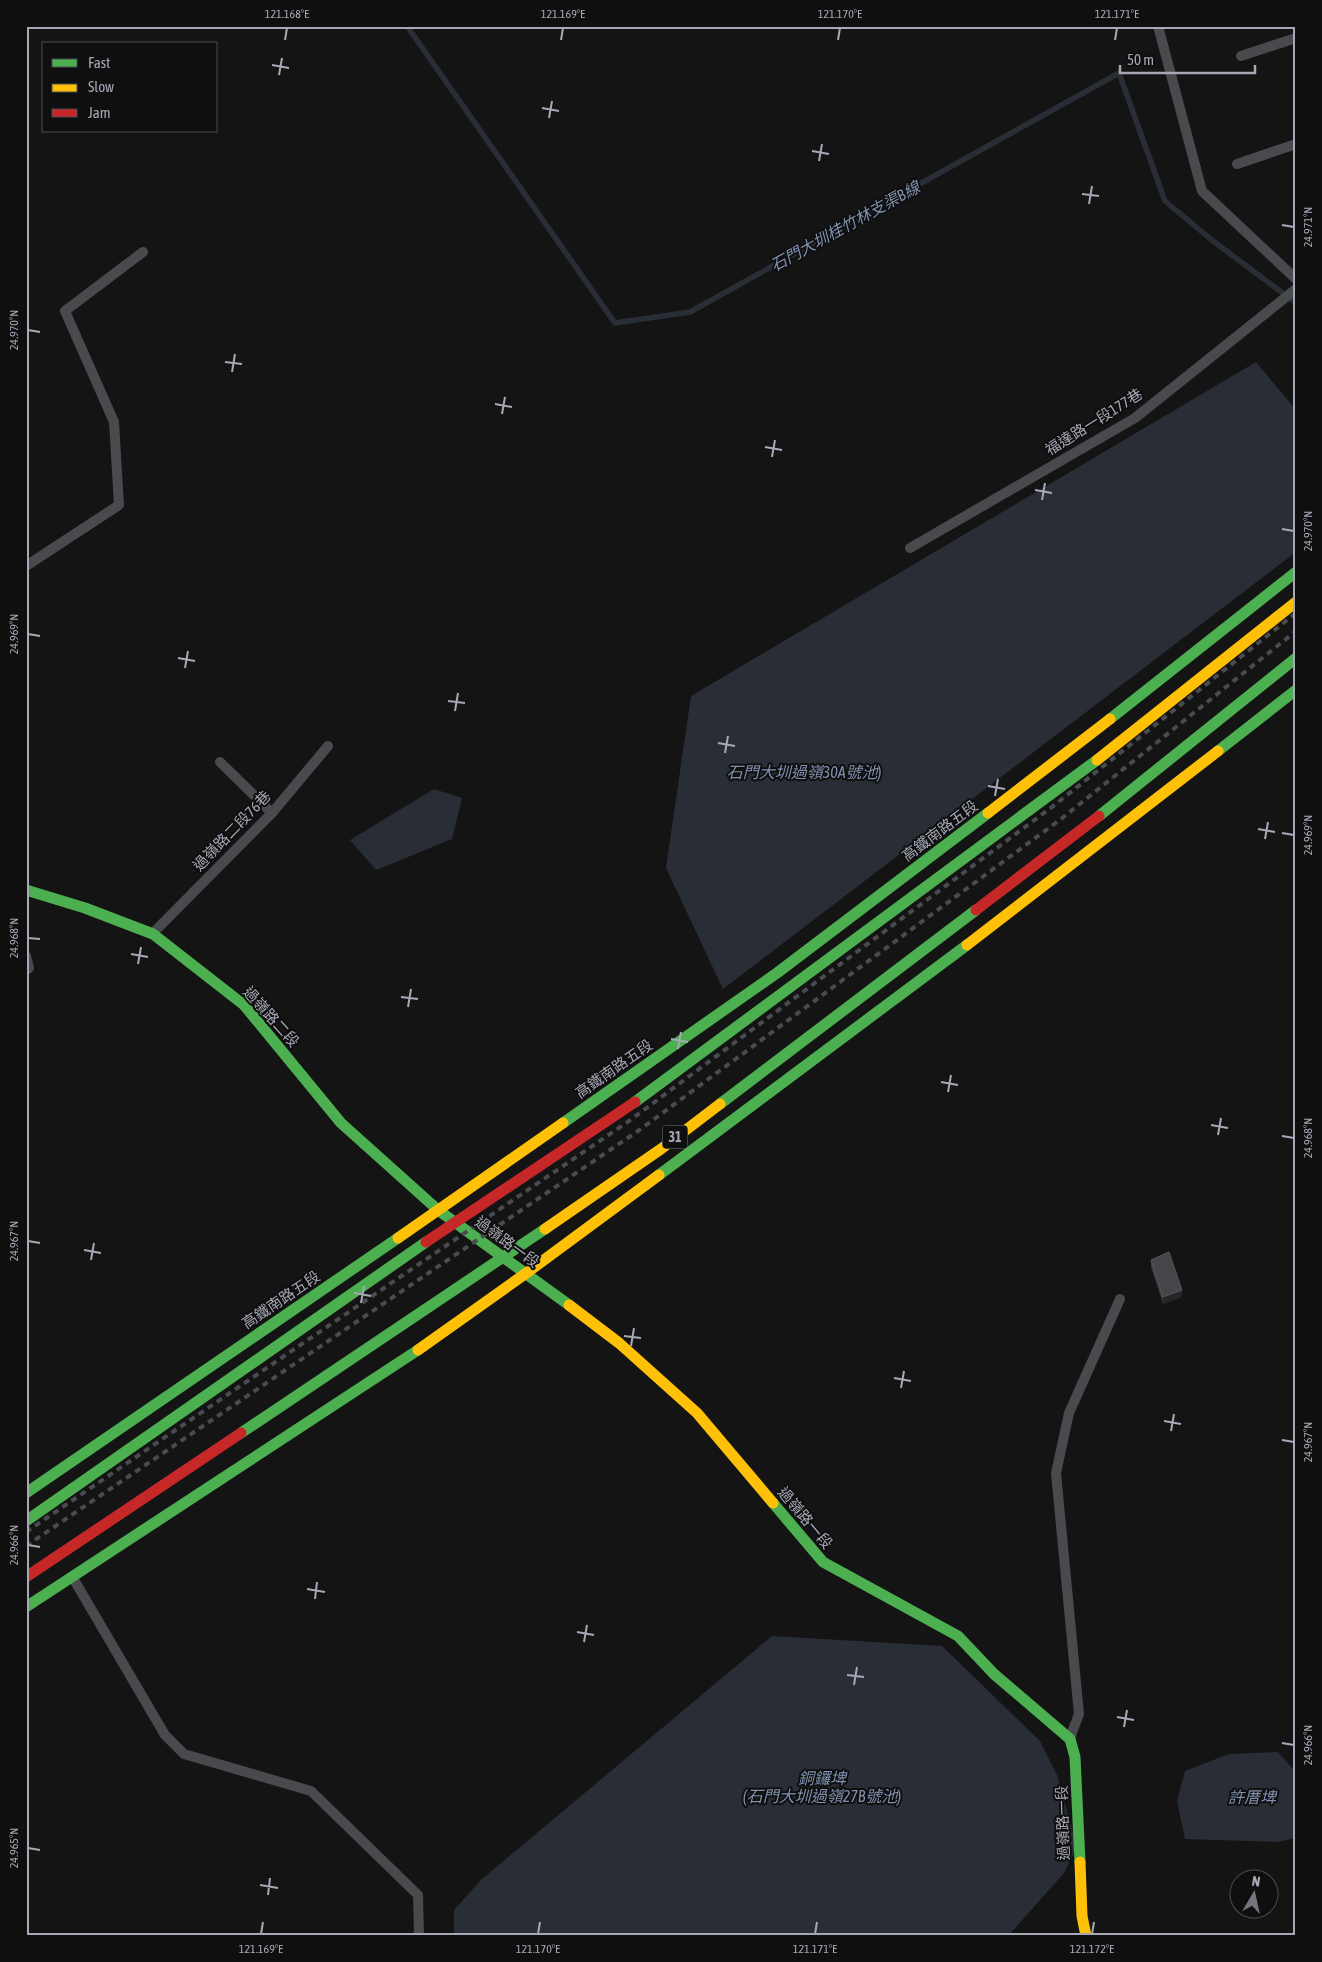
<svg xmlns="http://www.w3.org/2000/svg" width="1322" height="1962" font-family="'Asap Condensed','Noto Sans TC',sans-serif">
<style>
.water{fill:#292e36}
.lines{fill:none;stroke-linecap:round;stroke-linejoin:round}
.stream{stroke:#292e36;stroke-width:5.5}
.lane{stroke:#494a4d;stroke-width:10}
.fast{stroke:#4caf50;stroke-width:11}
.slow{stroke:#ffc107;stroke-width:11}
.jam{stroke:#c62828;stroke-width:11}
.rail{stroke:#4a4b4e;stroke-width:4;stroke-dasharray:6 5;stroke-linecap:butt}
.wall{fill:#3a3a3d}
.shaded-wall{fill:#262628}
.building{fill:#46464a;stroke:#55565b}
.ticks{fill:none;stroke:#a6a9b5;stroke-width:2}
.labels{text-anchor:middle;stroke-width:4;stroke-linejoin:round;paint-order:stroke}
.shield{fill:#0f0f10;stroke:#797b84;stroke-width:1}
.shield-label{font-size:14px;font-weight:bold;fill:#a6a9b5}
.street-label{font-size:15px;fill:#a6a9b5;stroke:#0f0f10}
.water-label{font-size:16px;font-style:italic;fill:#7f92af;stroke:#0f0f10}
.neatline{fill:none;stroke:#a6a9b5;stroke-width:2}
.ticks-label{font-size:12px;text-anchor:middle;fill:#a6a9b5}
</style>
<rect width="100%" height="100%" fill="#141415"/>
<g class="water">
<polygon points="1256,362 1296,410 1296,552 723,989 666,868 691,696"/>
<polygon points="434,789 462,798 452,839 376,870 350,840"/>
<polygon points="772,1636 942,1646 1040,1741 1057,1775 1077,1847 1064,1873 1008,1936 454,1936 454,1910 482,1879"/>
<polygon points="1278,1752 1296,1772 1296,1838 1277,1842 1185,1839 1177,1801 1185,1771 1229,1754"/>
</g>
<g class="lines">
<polyline class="stream" points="407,26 615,323 690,312 1119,73 1165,201 1213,241 1296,303"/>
<g class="lane">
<polyline points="1158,26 1202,191 1296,279"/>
<polyline points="1241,56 1296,38"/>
<polyline points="1237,164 1296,144"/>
<polyline points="910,548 1135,418 1296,289"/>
<polyline points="26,566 119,505 114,422 65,311 143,252"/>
<polyline points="220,762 272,813"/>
<polyline points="153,933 272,813 328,746"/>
<polyline points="26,956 29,968 26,970"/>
<polyline points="73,1578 165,1735 184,1754 311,1791 418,1895 419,1936"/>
<polyline points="1070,1738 1079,1714 1056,1473 1069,1413 1120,1299"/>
</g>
<g class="fast">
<polyline points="1110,719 1296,572"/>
<polyline points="1218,751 1296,690"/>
<polyline points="1099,816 1296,658"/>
<polyline points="26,890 85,908 153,934 244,1005 341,1123 438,1210 569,1305"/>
<polyline points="635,1102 1097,760"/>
<polyline points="720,1104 976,910"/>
<polyline points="563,1123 777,973 988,813"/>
<polyline points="659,1175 967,945"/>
<polyline points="241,1433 545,1229"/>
<polyline points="26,1493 398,1238"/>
<polyline points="773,1503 823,1562 958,1636 994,1674 1070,1739 1075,1757 1080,1862"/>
<polyline points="26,1521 426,1242"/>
<polyline points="26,1607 418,1350"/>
</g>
<g class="slow">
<polyline points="1097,760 1296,602"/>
<polyline points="988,813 1110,719"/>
<polyline points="967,945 1218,751"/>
<polyline points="545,1229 661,1149 720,1104"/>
<polyline points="398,1238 563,1123"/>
<polyline points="569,1305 619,1343 697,1413 773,1503"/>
<polyline points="418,1350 525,1274 659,1175"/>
<polyline points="1080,1862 1082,1916 1086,1936"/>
</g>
<g class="jam">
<polyline points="976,910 1099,816"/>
<polyline points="426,1242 635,1102"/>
<polyline points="26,1577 241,1433"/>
</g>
<g class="rail">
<polyline points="26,1532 629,1121 1052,807 1296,613"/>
<polyline points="26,1546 638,1131 1061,819 1296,631"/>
</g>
</g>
<polygon class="wall" points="1151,1260 1182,1297 1163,1304 1151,1267"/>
<polygon class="shaded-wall" points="1182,1290 1182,1297 1163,1304 1163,1297"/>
<polygon class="building" points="1169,1252 1182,1290 1163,1297 1151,1260"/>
<path class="ticks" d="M285,40L287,28M561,40L563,28M838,40L840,28M1115,40L1117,28M272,65L289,68M279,75L282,58M542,108L559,111M549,118L552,101M812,151L829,154M819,161L822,144M1082,194L1099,196M1089,204L1092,186M1282,225L1294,227M28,330L40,332M225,362L242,364M232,372L235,354M495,404L512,407M502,414L505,397M765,447L782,450M772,457L775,440M1035,490L1052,493M1042,500L1045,483M1282,529L1294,531M28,634L40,636M178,658L195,661M185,668L188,651M448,701L465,703M455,711L458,693M718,743L735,746M725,753L728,736M988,786L1005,789M995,796L998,779M1258,829L1275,832M1282,833L1294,835M1265,839L1268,822M28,938L40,939M131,954L148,957M138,964L141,947M401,997L418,999M408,1007L411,989M671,1039L688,1042M678,1049L681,1032M941,1082L958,1085M948,1092L951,1075M1211,1125L1228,1128M1218,1135L1221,1118M1282,1136L1294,1138M28,1241L40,1243M84,1250L101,1253M91,1260L94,1243M354,1293L371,1296M361,1303L364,1286M624,1336L641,1338M631,1346L634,1328M894,1378L911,1381M901,1388L904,1371M1164,1421L1181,1424M1171,1431L1174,1414M1282,1440L1294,1442M28,1545L40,1547M307,1589L325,1592M315,1599L317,1582M577,1632L594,1635M584,1642L587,1625M847,1675L864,1677M854,1685L857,1667M1117,1717L1134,1720M1124,1727L1127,1710M1282,1743L1294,1745M28,1848L40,1850M260,1885L278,1888M268,1895L270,1878M261,1934L263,1922M538,1934L540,1922M815,1934L817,1922M1092,1934L1094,1922"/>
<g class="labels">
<rect class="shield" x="662.5" y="1125.5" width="25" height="23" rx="4"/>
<g class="shield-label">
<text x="675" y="1142">31</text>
</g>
<g class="street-label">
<text transform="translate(1094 422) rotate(-32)" y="5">福達路一段177巷</text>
<text transform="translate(232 831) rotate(-46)" y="5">過嶺路二段76巷</text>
<text transform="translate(940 831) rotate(-37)" y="5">高鐵南路五段</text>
<text transform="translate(271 1017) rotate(48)" y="5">過嶺路二段</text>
<text transform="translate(614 1069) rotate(-35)" y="5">高鐵南路五段</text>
<text transform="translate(507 1242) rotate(36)" y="5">過嶺路一段</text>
<text transform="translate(281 1300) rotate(-34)" y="5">高鐵南路五段</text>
<text transform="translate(805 1518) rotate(50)" y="5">過嶺路一段</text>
<text transform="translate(1063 1823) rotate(-92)" y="5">過嶺路一段</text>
</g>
<g class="water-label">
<text transform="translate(845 226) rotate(-29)" y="6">石門大圳桂竹林支渠B線</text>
<text x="804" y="778">石門大圳過嶺30A號池)</text>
<text x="822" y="1784">銅鑼埤<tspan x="822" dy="18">(石門大圳過嶺27B號池)</tspan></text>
<text x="1252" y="1803">許厝埤</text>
</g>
</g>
<rect width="1322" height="1962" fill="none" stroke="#0f0f10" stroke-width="55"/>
<rect x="42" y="42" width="175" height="90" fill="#0f0f10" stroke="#4b4d52"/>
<rect x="52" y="59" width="25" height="8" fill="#4caf50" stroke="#4b4d52"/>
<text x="88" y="68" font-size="15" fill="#a6a9b5">Fast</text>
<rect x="52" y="84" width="25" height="8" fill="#ffc107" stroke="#4b4d52"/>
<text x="88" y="92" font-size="15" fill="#a6a9b5">Slow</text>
<rect x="52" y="109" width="25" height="8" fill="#c62828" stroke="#4b4d52"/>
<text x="88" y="118" font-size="15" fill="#a6a9b5">Jam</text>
<g transform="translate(1254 1894) rotate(9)"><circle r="24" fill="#0f0f10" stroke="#4b4d52"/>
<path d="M0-4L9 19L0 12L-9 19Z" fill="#73757d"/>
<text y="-8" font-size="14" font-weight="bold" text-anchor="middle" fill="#a6a9b5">N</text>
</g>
<path d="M1120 65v8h135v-8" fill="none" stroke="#a6a9b5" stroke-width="2.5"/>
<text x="1127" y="65" font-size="15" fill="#a6a9b5" stroke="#0f0f10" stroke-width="4" paint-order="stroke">50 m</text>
<rect x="28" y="28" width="1266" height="1906" class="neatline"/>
<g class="ticks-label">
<text x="287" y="18">121.168°E</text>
<text x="563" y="18">121.169°E</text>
<text x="840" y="18">121.170°E</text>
<text x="1117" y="18">121.171°E</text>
<text transform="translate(1308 227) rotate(-90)" y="4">24.971°N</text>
<text transform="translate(14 330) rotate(-90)" y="4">24.970°N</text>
<text transform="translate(1308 531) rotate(-90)" y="4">24.970°N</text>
<text transform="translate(14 634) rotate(-90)" y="4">24.969°N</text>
<text transform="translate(1308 835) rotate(-90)" y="4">24.969°N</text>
<text transform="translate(14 938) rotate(-90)" y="4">24.968°N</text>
<text transform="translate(1308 1138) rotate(-90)" y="4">24.968°N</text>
<text transform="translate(14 1241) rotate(-90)" y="4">24.967°N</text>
<text transform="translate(1308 1442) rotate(-90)" y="4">24.967°N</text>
<text transform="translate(14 1545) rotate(-90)" y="4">24.966°N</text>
<text transform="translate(1308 1745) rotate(-90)" y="4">24.966°N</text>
<text transform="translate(14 1848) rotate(-90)" y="4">24.965°N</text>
<text x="261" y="1953">121.169°E</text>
<text x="538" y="1953">121.170°E</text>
<text x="815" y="1953">121.171°E</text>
<text x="1092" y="1953">121.172°E</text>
</g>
</svg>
